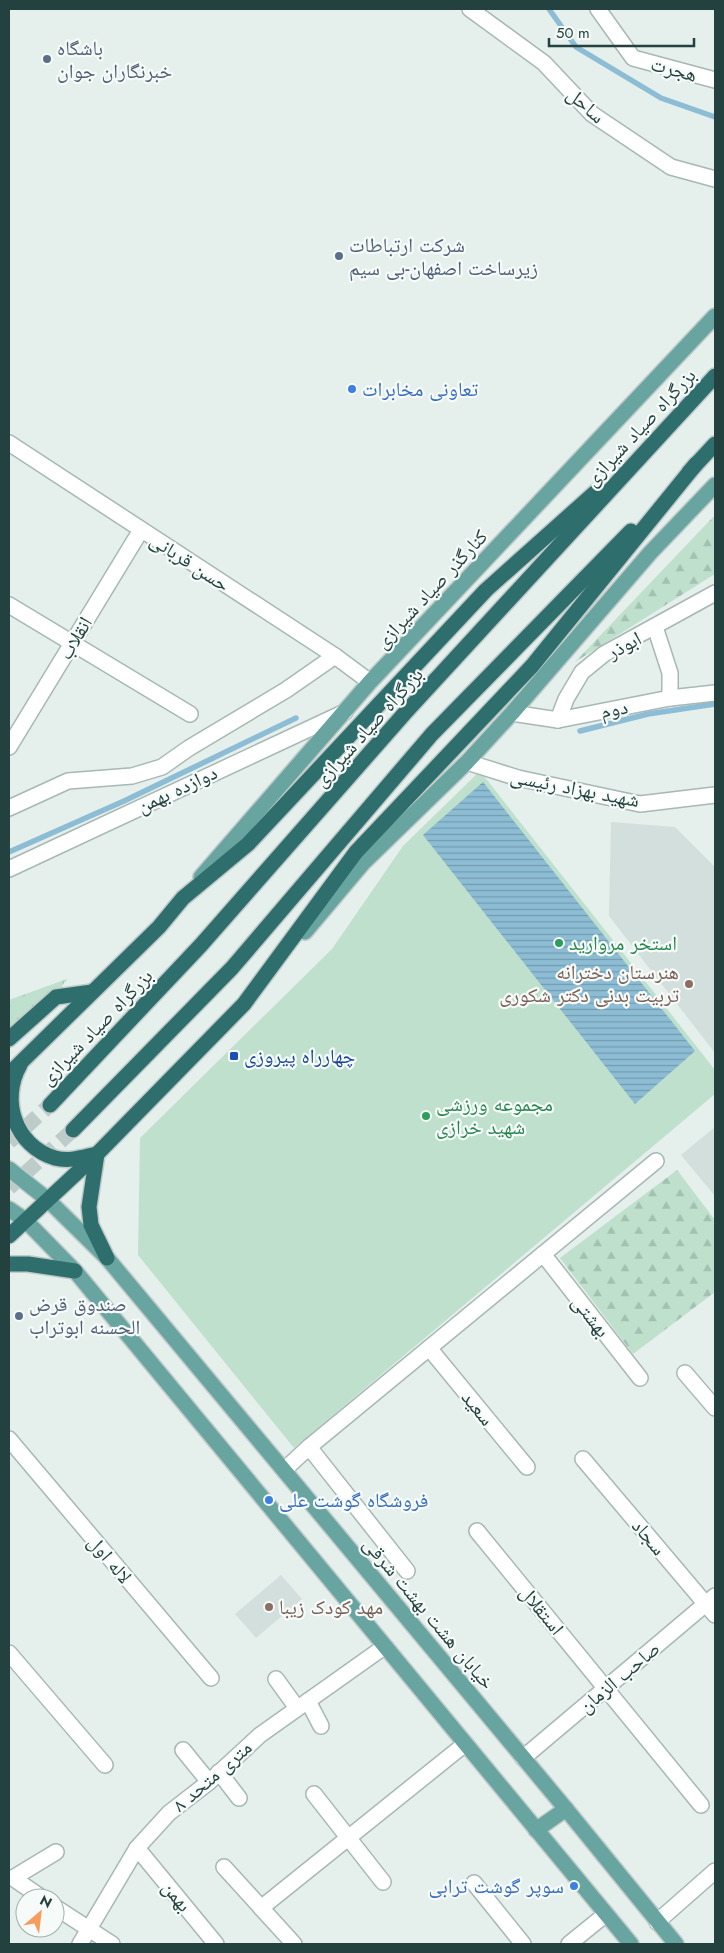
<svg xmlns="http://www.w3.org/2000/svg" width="724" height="1953" font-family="Jost,'Noto Naskh Arabic',sans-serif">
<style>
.built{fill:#d3dfdc}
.forest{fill:url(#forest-firs)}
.park{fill:url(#park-tufts)}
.pitch{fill:#bee0cd}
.water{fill:url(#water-rules)}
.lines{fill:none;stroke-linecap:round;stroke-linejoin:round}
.stream{stroke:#8dbdd5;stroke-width:5.5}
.highway-tunnel{stroke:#beccc9;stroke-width:15;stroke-dasharray:15 8;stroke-linecap:butt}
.minor-casing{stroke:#a7b8b5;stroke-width:18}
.major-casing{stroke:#c1cac9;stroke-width:18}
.highway-casing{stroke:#c1cac9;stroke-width:18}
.minor{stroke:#fff;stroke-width:15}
.major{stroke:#69a5a0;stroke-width:15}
.highway{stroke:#2e6f6d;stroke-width:15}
.service-dot{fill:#5c6f8a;stroke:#f6fbf9;stroke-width:2}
.shop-dot{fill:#3f7fe0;stroke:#f6fbf9;stroke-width:2}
.leisure-dot{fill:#2e9e5b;stroke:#f6fbf9;stroke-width:2}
.education-dot{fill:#8d6e63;stroke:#f6fbf9;stroke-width:2}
.transit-dot{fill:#1a4fb4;stroke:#f6fbf9;stroke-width:2}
.labels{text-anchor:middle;stroke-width:4.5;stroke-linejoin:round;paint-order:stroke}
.service-label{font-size:20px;fill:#4e5e75;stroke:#f6fbf9;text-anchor:start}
.street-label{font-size:20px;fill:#23423f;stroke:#f6fbf9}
.shop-label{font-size:20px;fill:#366cbe;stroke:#f6fbf9;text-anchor:start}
.leisure-label{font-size:20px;fill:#27864d;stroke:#f6fbf9;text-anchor:start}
.education-label{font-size:20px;fill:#785e54;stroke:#f6fbf9;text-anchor:end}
.transit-label{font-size:20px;fill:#164399;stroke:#f6fbf9;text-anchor:start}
</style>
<defs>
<pattern id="forest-firs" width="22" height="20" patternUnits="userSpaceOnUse" patternTransform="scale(1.25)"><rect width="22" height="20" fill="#bee0cd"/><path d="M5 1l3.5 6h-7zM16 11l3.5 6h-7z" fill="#a3c1b1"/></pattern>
<pattern id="park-tufts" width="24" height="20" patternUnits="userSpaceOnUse" patternTransform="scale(1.25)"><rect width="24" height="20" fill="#bee0cd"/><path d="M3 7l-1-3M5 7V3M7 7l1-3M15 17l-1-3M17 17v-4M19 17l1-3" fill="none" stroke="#a3c1b1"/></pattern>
<pattern id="water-rules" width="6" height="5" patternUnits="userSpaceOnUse" patternTransform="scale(1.25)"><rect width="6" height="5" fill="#8dbdd5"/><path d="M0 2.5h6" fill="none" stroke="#739bae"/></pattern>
</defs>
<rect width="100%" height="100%" fill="#e5efec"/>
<g class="built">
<polygon points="611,822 675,827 715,867 715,1053 609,916"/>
<polygon points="715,1127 715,1196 681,1155"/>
<polygon points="281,1575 302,1599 256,1638 235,1614"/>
</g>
<g class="forest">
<polygon points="715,515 715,574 575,662"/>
<polygon points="677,1170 715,1220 715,1292 633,1354 560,1258"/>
</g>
<polygon class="park" points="67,979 60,989 9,1033 9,1000"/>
<polygon class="pitch" points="480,771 715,1070 715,1094 294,1448 138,1255 140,1138 332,949 403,846"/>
<polygon class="water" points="483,782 695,1051 635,1104 423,835"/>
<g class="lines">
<g class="stream">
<polyline points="549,9 576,47 661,98 715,117"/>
<polyline points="580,731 648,714 715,704"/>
<polyline points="9,852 124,801 296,718"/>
</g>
<g class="highway-tunnel">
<polyline points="9,1142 50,1105"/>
<polyline points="9,1188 73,1130"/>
</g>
<g class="minor-casing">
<g id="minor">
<polyline points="470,9 544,63 592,114 671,167 715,179"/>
<polyline points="598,9 633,58 715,80"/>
<polyline points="9,443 335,656 370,682"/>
<polyline points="9,605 190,714"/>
<polyline points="655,627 670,673 670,698"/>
<polyline points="512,713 558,720 670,698 715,693"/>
<polyline points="558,720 566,699 582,672 604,654 715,593"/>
<polyline points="9,747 141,530"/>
<polyline points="467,762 518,778 640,804 715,795"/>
<polyline points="9,808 68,781 132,776 162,767 189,748 286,690 335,656"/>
<polyline points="9,869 345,712"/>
<polyline points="543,1254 640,1378"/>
<polyline points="429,1348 527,1467"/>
<polyline points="685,1373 715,1408"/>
<polyline points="9,1439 211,1678"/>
<polyline points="309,1447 407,1571"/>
<polyline points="583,1459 715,1615"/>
<polyline points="284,1470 309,1447 656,1161"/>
<polyline points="477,1531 701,1805"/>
<polyline points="9,1653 105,1765"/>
<polyline points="276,1679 297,1708"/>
<polyline points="308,1701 321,1726"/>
<polyline points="183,1750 209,1782"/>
<polyline points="523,1758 715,1596"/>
<polyline points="219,1772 239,1798"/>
<polyline points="314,1794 383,1882"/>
<polyline points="137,1848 216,1944"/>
<polyline points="224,1867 294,1944"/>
<polyline points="474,1883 523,1944"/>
<polyline points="42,1898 13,1878 56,1852"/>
<polyline points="55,1907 112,1944"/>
<polyline points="261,1908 465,1744"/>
<polyline points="657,1922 715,1871"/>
<polyline points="80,1944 137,1848 169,1813 209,1782 260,1735 384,1647"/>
<polyline points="569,1944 606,1914"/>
</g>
</g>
<g class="major-casing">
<g id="major">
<polyline points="201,877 370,682 715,316"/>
<polyline points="305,932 364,862 467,762 512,713 650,553 715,485"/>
<polyline points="9,1169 47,1199 107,1258 566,1809 676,1944"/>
<polyline points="9,1209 25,1220 75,1271 631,1944"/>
<polyline points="536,1830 566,1809"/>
</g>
</g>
<g class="highway-casing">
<g id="highway">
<polyline points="689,472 715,444"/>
<polyline points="9,1039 56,997 92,992"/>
<path d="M20,1065C0,1100 15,1146 55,1158C70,1162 83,1157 97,1154L89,1207L91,1225L107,1258"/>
<polyline points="9,1074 159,927 183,898 248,844 486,590 599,489"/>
<polyline points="50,1105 201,945 404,714 715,376"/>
<polyline points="73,1130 232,968 432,734 631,531"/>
<polyline points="9,1236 97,1154 244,1004 356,852 532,666 696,464"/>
<polyline points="9,1264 28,1264 75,1271"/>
</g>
</g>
<use href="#minor" class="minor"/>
<use href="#major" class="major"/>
<use href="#highway" class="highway"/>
</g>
<g class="service-dot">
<circle cx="47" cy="59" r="5"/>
<circle cx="339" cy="256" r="5"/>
<circle cx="19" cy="1316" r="5"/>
</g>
<g class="shop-dot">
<circle cx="352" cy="389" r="5"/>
<circle cx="269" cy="1500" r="5"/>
<circle cx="574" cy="1886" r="5"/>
</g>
<g class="leisure-dot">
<circle cx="559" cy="943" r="5"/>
<circle cx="426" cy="1116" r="5"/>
</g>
<g class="education-dot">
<circle cx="689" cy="984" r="5"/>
<circle cx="269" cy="1607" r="5"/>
</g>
<rect class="transit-dot" x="229" y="1051" width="10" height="10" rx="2.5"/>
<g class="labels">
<g class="service-label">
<text x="57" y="55">باشگاه<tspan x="57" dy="23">خبرنگاران جوان</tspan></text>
<text x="349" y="252">شرکت ارتباطات<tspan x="349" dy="23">زیرساخت اصفهان-بی سیم</tspan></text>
<text x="29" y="1311">صندوق قرض<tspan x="29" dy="23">الحسنه ابوتراب</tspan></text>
</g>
<g class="street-label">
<text transform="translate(674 69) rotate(15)" y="7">هجرت</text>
<text transform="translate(586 105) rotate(42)" y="7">ساحل</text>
<text transform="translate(640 427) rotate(-47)" y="7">بزرگراه صیاد شیرازی</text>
<text transform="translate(190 562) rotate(33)" y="7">حسن قربانی</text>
<text transform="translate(431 589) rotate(-47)" y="7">کنارگذر صیاد شیرازی</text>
<text transform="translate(75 638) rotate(-59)" y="7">انقلاب</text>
<text transform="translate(624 645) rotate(-28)" y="7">ابوذر</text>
<text transform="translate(614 709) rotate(-11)" y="7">دوم</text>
<text transform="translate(368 727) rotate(-48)" y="7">بزرگراه صیاد شیرازی</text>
<text transform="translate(575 788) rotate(11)" y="7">شهید بهزاد رئیسی</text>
<text transform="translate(177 789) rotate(-25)" y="7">دوازده بهمن</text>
<text transform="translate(96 1027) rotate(-46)" y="7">بزرگراه صیاد شیرازی</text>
<text transform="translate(591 1316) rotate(52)" y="7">بهشتی</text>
<text transform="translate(478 1408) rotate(51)" y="7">سعید</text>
<text transform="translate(649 1537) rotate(50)" y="7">سجاد</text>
<text transform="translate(110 1559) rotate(50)" y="7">لاله اول</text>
<text transform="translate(542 1610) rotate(51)" y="7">استقلال</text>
<text transform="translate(429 1613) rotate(50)" y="7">خیابان هشت بهشت شرقی</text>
<text transform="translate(619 1677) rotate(-40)" y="7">صاحب الزمان</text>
<text transform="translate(212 1776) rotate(-41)" y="7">۸ متری متحد</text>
<text transform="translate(177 1896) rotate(51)" y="7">بهمن</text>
</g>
<g class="shop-label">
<text x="362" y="396">تعاونی مخابرات</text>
<text x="279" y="1507">فروشگاه گوشت علی</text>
<text x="564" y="1893" text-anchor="end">سوپر گوشت ترابی</text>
</g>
<g class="leisure-label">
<text x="569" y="950">استخر مروارید</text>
<text x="436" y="1111">مجموعه ورزشی<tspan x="436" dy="23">شهید خرازی</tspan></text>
</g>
<g class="education-label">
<text x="679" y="979">هنرستان دخترانه<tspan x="679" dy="23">تربیت بدنی دکتر شکوری</tspan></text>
<text x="279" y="1614" text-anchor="start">مهد کودک زیبا</text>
</g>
<g class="transit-label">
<text x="244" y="1063">چهارراه پیروزی</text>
</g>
</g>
<rect width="724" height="1953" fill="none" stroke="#23423f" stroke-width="20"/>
<g transform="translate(40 1913) rotate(28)"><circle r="24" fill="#f6fbf9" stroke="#a2b1af"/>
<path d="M0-4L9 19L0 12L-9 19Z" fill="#f69d5c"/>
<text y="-8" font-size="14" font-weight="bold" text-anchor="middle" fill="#23423f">N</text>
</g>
<path d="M549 38v8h145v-8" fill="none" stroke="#23423f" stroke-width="2.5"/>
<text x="556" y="38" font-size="15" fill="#23423f" stroke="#f6fbf9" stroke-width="4" paint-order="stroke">50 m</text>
</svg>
